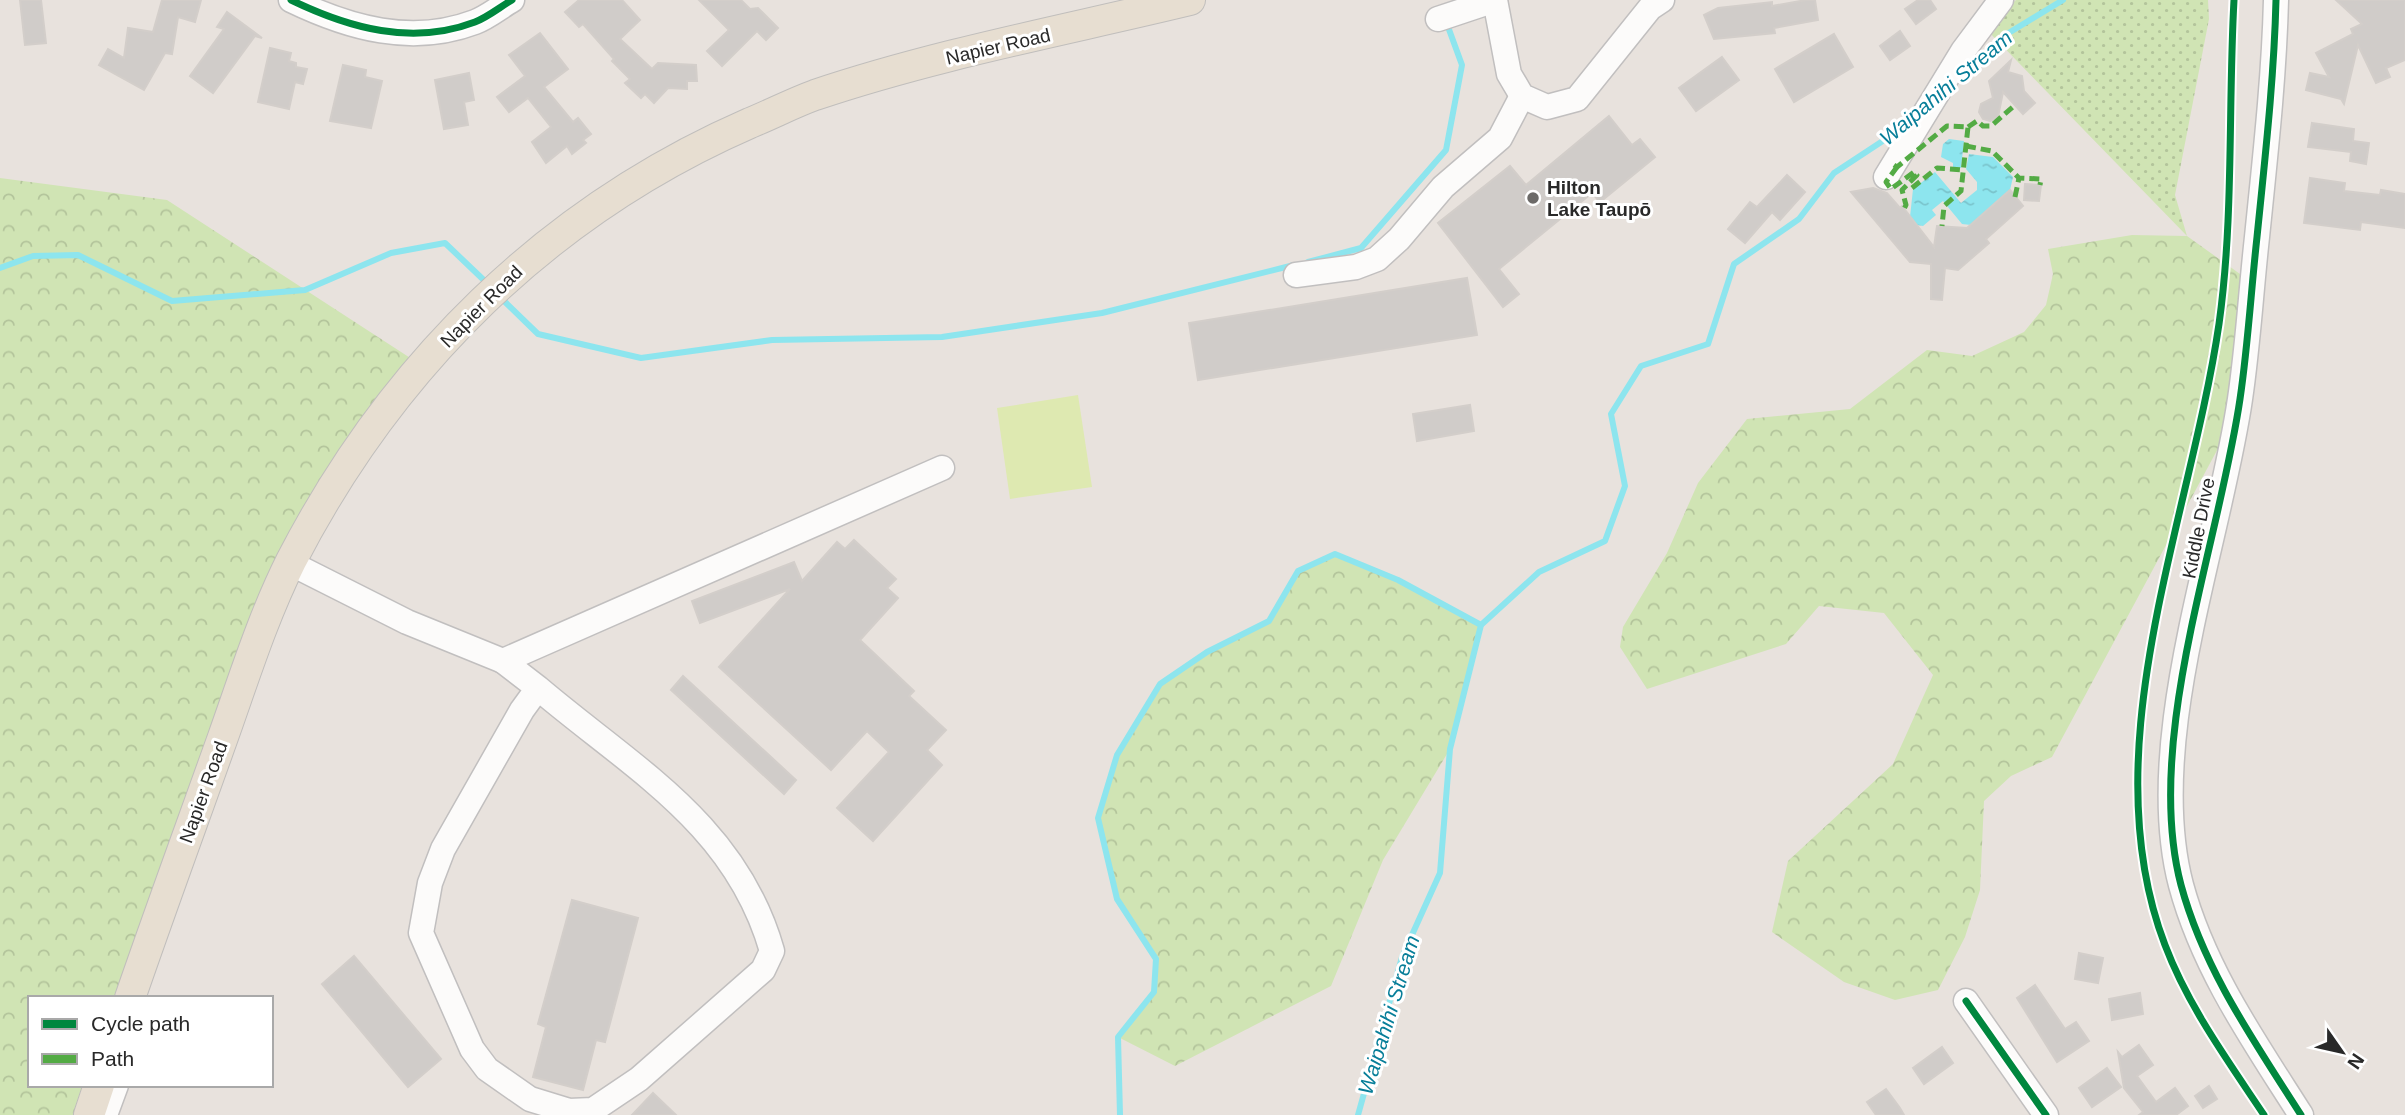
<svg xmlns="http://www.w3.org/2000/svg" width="2405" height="1115" font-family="Helvetica,sans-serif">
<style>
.green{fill:url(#green-dots)}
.forest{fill:url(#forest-crowns)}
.pitch{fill:#dee9b1}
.water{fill:url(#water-ripples)}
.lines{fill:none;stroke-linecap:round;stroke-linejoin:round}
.stream{stroke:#8de5ee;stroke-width:6}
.building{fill:#d0ccc9;stroke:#d3ceca;stroke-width:2}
.minor-casing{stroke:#c1bfbf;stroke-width:27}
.major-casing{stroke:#c0bebc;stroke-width:32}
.minor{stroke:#fcfbfa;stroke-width:24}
.major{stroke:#e7ded1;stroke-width:30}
.quiet{stroke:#53ab44;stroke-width:5;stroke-dasharray:10 5;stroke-linecap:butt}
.cycleway-casing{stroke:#fff;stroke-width:11}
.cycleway{stroke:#00873e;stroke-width:7}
.poi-dot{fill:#6c6a68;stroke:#fff;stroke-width:2.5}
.labels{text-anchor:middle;stroke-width:6;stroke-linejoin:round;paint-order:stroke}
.street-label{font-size:19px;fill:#292929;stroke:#fff}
.poi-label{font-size:19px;font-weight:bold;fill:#292929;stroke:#fff;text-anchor:start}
.water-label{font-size:21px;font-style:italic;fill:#077e99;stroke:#fff}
</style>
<defs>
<pattern id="green-dots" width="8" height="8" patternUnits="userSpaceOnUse" patternTransform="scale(1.75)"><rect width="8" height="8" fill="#d0e4b4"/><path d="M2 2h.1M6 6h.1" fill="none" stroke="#b3c49b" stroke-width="1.8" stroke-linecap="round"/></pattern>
<pattern id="forest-crowns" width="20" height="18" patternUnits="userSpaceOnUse" patternTransform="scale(1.75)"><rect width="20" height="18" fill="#d0e4b4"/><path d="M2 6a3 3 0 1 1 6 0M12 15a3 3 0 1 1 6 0" fill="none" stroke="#b3c49b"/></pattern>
<pattern id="water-ripples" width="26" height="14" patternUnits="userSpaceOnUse" patternTransform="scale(1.75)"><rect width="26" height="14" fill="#8de5ee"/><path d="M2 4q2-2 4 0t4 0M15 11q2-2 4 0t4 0" fill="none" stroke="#7ac4cc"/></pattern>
</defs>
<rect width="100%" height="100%" fill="#e8e2dd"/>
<polygon class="green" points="2016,0 2208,0 2209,19 2175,195 2187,236 1985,28"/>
<g class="forest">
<polygon points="0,178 167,200 418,363 292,558 130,998 30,998 30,1085 100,1085 89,1115 0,1115"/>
<polygon points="2132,235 2187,236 2254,284 2229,428 2052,757 2011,776 1984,801 1980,890 1965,937 1938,990 1895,1000 1844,982 1772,932 1788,861 1893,764 1933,675 1884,613 1819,606 1786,644 1647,689 1620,647 1623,627 1667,553 1698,483 1747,419 1850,409 1927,350 1972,356 2024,332 2046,305 2053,274 2048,249"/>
<polygon points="1335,554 1398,580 1481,625 1450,749 1383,860 1331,986 1175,1066 1118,1037 1154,992 1156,959 1117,899 1098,818 1117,755 1160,684 1207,652 1269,621 1298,571"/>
</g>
<polygon class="pitch" points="1078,395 1092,487 1010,499 997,408"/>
<g class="water">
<polygon points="1949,139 1964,141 1961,168 1953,167 1953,163 1941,157 1943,144"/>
<polygon points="1969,154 1993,157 2013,177 2010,190 1971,225 1962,224 1943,201 1932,210 1936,215 1923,226 1917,225 1910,217 1913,189 1935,172 1961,203 1977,190 1977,182 1966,169"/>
</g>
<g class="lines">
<g class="stream">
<polyline points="1959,78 2002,37 2063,0"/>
<polyline points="1308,262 1361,248 1446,150 1462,65 1447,24"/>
<polyline points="0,268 33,256 78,255 172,301 305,290 391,253 445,243 489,285"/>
<polyline points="501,298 538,334 641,358 772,340 942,337 1102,313 1294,265"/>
<polyline points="1120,1115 1118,1037 1154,992 1156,959 1117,899 1098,818 1117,755 1160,684 1207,652 1269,621 1298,571 1335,554 1398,580 1481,625"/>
<polyline points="1358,1115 1402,957 1440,873 1450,749 1481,625 1539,572 1605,541 1625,486 1611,414 1641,366 1708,344 1734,264 1799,219 1834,173 1904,127"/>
</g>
</g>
<g class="building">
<polygon points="20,0 41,0 46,43 25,45"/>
<polygon points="162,0 201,0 195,22 178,17 172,54 165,53 144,90 99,65 108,49 124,58 128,28 153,32"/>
<polygon points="579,0 622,0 640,20 620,39 652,69 658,63 696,65 697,81 687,81 687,89 668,88 654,103 645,94 641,98 625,83 630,79 612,61 614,59 583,24 579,27 565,12"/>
<polygon points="699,0 741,0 750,9 758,8 778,28 766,40 757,31 722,66 707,51 729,30"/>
<polygon points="1806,0 1815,0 1818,20 1774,28 1775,33 1714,39 1704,15 1718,8 1772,2 1772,6"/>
<polygon points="1918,0 1930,0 1936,9 1916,24 1905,9"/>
<polygon points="2336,0 2405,0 2405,60 2386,68 2390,77 2376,83 2358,45 2344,104 2341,99 2306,90 2310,73 2329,77 2316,53 2353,34 2351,29 2362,24"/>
<polygon points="227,12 262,38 255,36 213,93 190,76 224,29 217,27"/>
<polygon points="1900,31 1910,46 1890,60 1880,46"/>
<polygon points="540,33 568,69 544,87 573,122 578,118 591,134 583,140 586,143 572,154 567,146 546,163 532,142 551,127 528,98 509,112 497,97 525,76 509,55"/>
<polygon points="1834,34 1853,67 1794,102 1775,69"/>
<polygon points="270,48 291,53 289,61 296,63 296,67 307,69 303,84 295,82 289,109 258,102"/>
<polygon points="1722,57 1739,80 1696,111 1679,88"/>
<polygon points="2011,60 2008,72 2022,76 2024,91 2035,103 2023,114 2003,92 1998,117 1990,121 1983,119 1979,112 1981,104 1993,98 1989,81"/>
<polygon points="343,65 366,70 365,77 382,81 371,128 330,121"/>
<polygon points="469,73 474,100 464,102 468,125 444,129 435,80"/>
<polygon points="1609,116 1632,145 1640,139 1655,157 1600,202 1592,193 1499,269 1519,294 1503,307 1438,223 1510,166 1526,185"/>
<polygon points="2312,123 2354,129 2353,141 2369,143 2366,164 2350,161 2351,152 2308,147"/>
<polygon points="1787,175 1805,192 1780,220 1772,212 1745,243 1728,229 1750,202 1757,207"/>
<polygon points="2310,178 2345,183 2344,191 2380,195 2381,190 2405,194 2405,228 2361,222 2360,230 2304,223"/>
<polygon points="2025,184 2041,185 2039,201 2024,200"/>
<polygon points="1873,188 1887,193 1900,208 1902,206 1934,247 1937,226 1967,228 2010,190 2023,206 1986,239 1989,243 1958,270 1945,268 1942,300 1931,299 1931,264 1910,262 1851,192"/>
<polygon points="1467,278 1477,335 1198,380 1189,323"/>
<polygon points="1470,405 1474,431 1417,441 1413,414"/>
<polygon points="854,540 896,579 887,588 898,598 860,640 914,691 909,696 946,730 927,750 942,765 873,841 837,808 889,752 867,731 831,770 719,667 790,589 700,623 692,601 794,562 802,581 837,542 845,549"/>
<polygon points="683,676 796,780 784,794 671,690"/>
<polygon points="572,900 638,918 605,1042 596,1040 583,1090 533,1077 546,1027 538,1024"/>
<polygon points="2079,953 2103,958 2098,983 2075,979"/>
<polygon points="354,956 441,1059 408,1087 322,984"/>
<polygon points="2035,985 2065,1029 2076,1022 2089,1041 2057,1062 2017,998"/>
<polygon points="2140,993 2143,1014 2112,1020 2109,999"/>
<polygon points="2139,1045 2153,1065 2137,1076 2156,1102 2175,1088 2188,1106 2176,1115 2139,1115 2143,1112 2124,1088 2118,1052 2122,1057"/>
<polygon points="1942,1047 1953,1063 1924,1084 1913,1068"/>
<polygon points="2107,1068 2121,1087 2092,1107 2079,1088"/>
<polygon points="2209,1086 2217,1099 2203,1108 2195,1096"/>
<polygon points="1886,1089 1900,1108 1904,1115 1876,1115 1867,1102"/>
<polygon points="653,1093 676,1115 632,1115"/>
</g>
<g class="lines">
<g class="minor-casing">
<g id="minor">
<path d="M291,0C349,28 412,46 475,22C488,17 500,7 512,0"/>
<polyline points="1495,0 1509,74 1522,96 1547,107 1577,99 1650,8 1662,0"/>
<path d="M2276,0C2274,79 2265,158 2257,237C2251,291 2248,345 2240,399C2219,544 2143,741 2181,885C2204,970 2254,1041 2301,1115"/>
<polyline points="1438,19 1495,0"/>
<polyline points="1886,177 1963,51 2001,0"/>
<polyline points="1296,275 1356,267 1377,259 1399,239 1443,187 1500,138 1522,96"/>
<polyline points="290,563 407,622 503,661 942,468"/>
<path d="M503,661L538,688L522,710L443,849L430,883L421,933L472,1049L487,1069L530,1099L569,1111L593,1110L639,1079L763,970L772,951C736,824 632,768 538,688"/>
<polyline points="1966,1001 2046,1115"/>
<polyline points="105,1115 116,1085"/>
</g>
</g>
<g class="major-casing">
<g id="major">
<path d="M130,998C160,911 192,824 223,737C244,678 263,617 291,561C392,365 548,211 750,123C772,114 793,103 815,95C937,54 1066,30 1190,0"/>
<polyline points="89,1115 99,1085"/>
</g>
</g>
<use href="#minor" class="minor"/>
<use href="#major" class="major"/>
<g class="quiet">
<polyline points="1968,127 1977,121 1983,126 1991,126 2015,105"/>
<polyline points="1966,146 1992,151 2019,178 2041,179 2040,185"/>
<polyline points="1894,165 1897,167 1947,126 1968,127 1961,191 1944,206 1942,226"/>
<polyline points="1897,167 1886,182 1891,189 1914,172 1917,175 1902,190 1906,205 1904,209"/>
<polyline points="1912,188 1937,168 1963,170"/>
<polyline points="2015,197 2019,178"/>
</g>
<g class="cycleway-casing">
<g id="cycleway">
<path d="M291,0C349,28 412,46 475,22C488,17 500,7 512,0"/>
<path d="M2234,0C2228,108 2234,217 2219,324C2190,521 2090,750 2165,945C2188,1006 2228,1061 2264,1115"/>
<path d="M2276,0C2274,79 2265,158 2257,237C2251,291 2248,345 2240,399C2219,544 2143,741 2181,885C2204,970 2254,1041 2301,1115"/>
<polyline points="1966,1001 2046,1115"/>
</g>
</g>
<use href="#cycleway" class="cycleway"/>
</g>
<circle class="poi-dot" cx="1533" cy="198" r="7"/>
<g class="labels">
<g class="street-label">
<text transform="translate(998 46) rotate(-13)" y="7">Napier Road</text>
<text transform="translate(481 306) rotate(-45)" y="7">Napier Road</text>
<text transform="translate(2198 528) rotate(-79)" y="7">Kiddle Drive</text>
<text transform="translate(203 792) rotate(-70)" y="7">Napier Road</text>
</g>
<g class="poi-label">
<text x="1547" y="194">Hilton<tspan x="1547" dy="22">Lake Taupō</tspan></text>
</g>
<g class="water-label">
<text transform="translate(1946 88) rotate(-40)" y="7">Waipahihi Stream</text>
<text transform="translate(1389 1015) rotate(-73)" y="7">Waipahihi Stream</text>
</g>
</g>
<rect x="28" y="996" width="245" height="91" fill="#ffffff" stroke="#a9a9a9" stroke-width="2"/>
<rect x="42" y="1019" width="35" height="10" fill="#00873e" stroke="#a9a9a9" stroke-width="2"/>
<text x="91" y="1031" font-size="21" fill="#292929">Cycle path</text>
<rect x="42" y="1054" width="35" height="10" fill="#53ab44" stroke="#a9a9a9" stroke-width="2"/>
<text x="91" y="1066" font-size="21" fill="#292929">Path</text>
<g transform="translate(2342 1052) rotate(124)" stroke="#ffffff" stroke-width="5" paint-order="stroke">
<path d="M0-5L12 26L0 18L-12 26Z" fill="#292929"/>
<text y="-10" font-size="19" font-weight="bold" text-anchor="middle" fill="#292929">N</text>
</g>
</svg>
